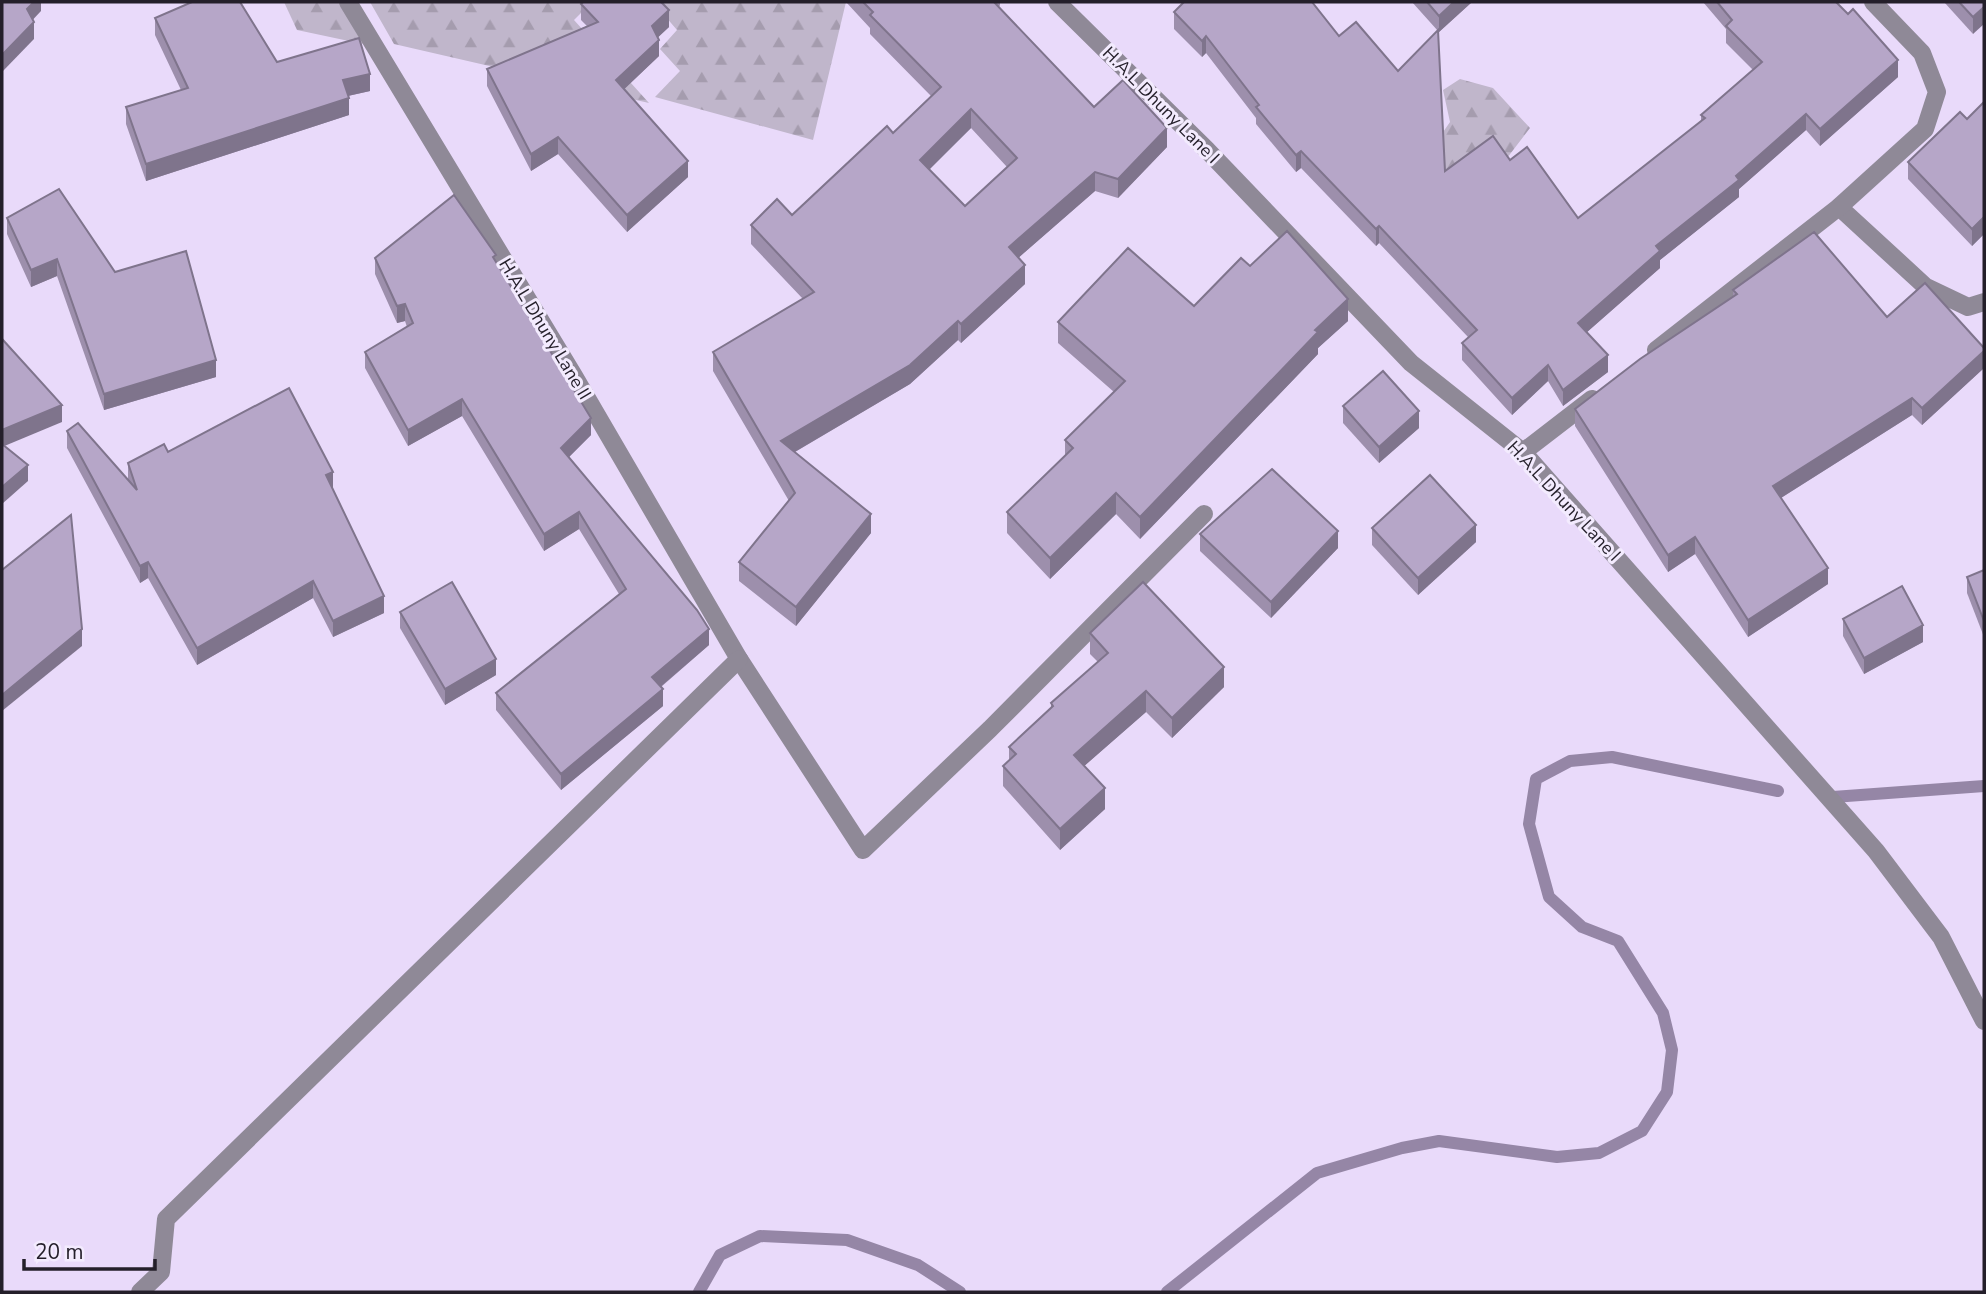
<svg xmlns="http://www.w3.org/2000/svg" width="1986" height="1294" font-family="'Nunito Sans',sans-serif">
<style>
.forest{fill:url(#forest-firs)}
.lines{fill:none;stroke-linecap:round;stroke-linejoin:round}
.stream{stroke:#9586a6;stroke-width:12}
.minor{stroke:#8f8997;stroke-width:18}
.wall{fill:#9d8fac;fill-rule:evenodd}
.shaded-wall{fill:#7f748c}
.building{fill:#b6a6c8;stroke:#7f748c;stroke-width:2;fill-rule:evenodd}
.labels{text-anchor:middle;stroke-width:6;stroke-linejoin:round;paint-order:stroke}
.street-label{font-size:18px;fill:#241f2a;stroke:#f3ebfe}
</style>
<defs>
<pattern id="forest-firs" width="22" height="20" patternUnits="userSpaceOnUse" patternTransform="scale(1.75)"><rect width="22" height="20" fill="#c0b6cb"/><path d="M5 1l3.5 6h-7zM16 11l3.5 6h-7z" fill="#a59cae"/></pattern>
</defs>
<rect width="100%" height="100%" fill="#e9dafa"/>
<g class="forest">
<polygon points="284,2 339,2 363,44 297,30"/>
<polygon points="370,2 592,2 574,20 649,103 394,44"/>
<polygon points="653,2 846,2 813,140 655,97 680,71 660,49 677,30"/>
<polygon points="1460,79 1493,88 1530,128 1504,162 1451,201 1421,164 1450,122 1443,90"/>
</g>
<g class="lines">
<g class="stream">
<polyline points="1833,797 1984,786"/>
<polyline points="699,1292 720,1255 760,1236 847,1240 918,1265 960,1292"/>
<polyline points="1167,1292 1317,1173 1402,1148 1439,1141 1557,1157 1599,1153 1642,1131 1667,1092 1672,1050 1663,1013 1618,941 1582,927 1549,897 1529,824 1536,779 1570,761 1612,757 1778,791"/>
</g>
<g class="minor">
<polyline points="348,2 574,376 739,659 863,850 990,729 1204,514"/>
<polyline points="1057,2 1207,150 1411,363 1523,452 1876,851 1941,937 1984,1021"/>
<polyline points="1839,207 1926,287 1968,307 1984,302"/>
<polyline points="1656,350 1839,207 1925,129 1937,92 1922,53 1873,2"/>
<polyline points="1523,452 1592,399"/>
<polyline points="140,1292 161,1272 166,1219 739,659"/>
</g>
</g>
<g class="wall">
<path d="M846,2H1000V5L999,7L1094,107L1167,147L1118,198L1095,191L1018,258L1025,284L961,343L958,340L910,384L795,452L871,533L796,626L739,581V562L789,501L713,371V352L803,299L751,244V225L792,215L893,133L931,96L870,34V28ZM971,128L1007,167L965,206L929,169Z"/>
<polygon points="1412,2 1472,2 1439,32 1438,31 1445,171 1510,160 1578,218 1701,121 1701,115 1753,70 1726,43 1726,29 1703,2 1836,2 1898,77 1820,146 1806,130 1739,189 1739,197 1660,260 1660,268 1587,332 1608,372 1563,406 1548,381 1512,415 1462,360 1462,343 1468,337 1379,243 1376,246 1301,168 1296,172 1256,124 1256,118 1206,53 1202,57 1174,29 1174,12 1339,36 1398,71 1438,31"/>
<polygon points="1944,2 1984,2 1973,34"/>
<polygon points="581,4 669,27 658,37 659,56 624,89 688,177 627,232 558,154 531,171 487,86 487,69 587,26 581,20"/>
<polygon points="155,18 277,62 370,91 348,96 349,115 146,181 126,124 126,107 181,90 155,35"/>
<polygon points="1984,102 1984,234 1972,246 1908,179 1908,162 1967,119"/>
<polygon points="7,218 115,272 216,377 104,410 57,276 31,287 7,234"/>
<polygon points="375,258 496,262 591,435 569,457 709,645 661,687 663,706 561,790 496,710 496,693 619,594 579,529 544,551 462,416 408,446 365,368 365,352 407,327 405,321 397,323 375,274"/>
<polygon points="1250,266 1348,321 1318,348 1318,354 1140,539 1116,514 1050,579 1007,533 1007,512 1065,455 1065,440 1114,392 1058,343 1058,322 1194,306"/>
<polygon points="1733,290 1887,317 1984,348 1984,368 1922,425 1912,415 1781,498 1828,584 1748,637 1695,554 1668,572 1575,426 1575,409 1733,297"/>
<polygon points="1343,406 1419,428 1379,463 1343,423"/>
<polygon points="67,431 128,479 128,463 168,452 333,489 384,613 333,637 313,598 197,665 148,578 140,583 67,448"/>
<polygon points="1372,528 1476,542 1418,595 1372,545"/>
<polygon points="1200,534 1338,548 1271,618 1200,551"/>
<polygon points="1984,570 1984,637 1967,593 1967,577"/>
<polygon points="400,612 496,675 445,705 400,628"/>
<polygon points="1843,619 1923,642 1864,674 1843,636"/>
<polygon points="1090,633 1224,687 1172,738 1146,712 1084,766 1105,809 1060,850 1003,786 1003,766 1009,761 1009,747 1051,708 1051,703 1098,662 1090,654"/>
</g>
<g class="shaded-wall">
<polygon points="34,2 41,2 41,11 27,26 27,9"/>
<polygon points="1454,2 1472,2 1439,32 1439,16"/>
<polygon points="1984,7 1984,24 1973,34 1973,17"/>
<polygon points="669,10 669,27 652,43 652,26"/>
<polygon points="34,22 34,39 2,72 2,55"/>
<polygon points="1206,36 1206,53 1202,57 1202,41"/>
<polygon points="659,40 659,56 616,97 616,80"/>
<polygon points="1898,60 1898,77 1820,146 1820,129"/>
<polygon points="370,74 370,91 343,97 343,80"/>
<polygon points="349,98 349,115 146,181 146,164"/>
<polygon points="971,109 971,128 920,179 920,160"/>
<polygon points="1806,114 1806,130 1739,189 1739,197 1660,260 1660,268 1578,340 1578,323 1656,246"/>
<polygon points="1167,128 1167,147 1118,198 1118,179"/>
<polygon points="558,137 558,154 531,171 531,154"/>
<polygon points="1301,151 1301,168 1296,172 1296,155"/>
<polygon points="688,161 688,177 627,232 627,215"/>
<polygon points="1095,172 1095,191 1009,266 1009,247"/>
<polygon points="1984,217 1984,234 1972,246 1972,229"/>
<polygon points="1379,226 1379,243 1376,246 1376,229"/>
<polygon points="57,259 57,276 31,287 31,270"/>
<polygon points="1025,265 1025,284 961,343 961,324"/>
<polygon points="1348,299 1348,321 1318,348 1318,354 1140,539 1140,517 1315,330"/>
<polygon points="405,304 405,321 397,323 397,306"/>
<polygon points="958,321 958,340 910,384 781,460 781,441"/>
<polygon points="1984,351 1984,368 1922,425 1922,408"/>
<polygon points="1608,355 1608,372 1563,406 1563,390"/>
<polygon points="216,360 216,377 104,410 104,394"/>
<polygon points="1548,365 1548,381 1512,415 1512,398"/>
<polygon points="1912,398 1912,415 1773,503 1773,486"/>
<polygon points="462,399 462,416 408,446 408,430"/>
<polygon points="62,405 62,422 2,447 2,430"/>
<polygon points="1419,411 1419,428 1379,463 1379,447"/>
<polygon points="591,418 591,435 561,465 561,448"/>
<polygon points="28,465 28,481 2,504 2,487"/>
<polygon points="333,472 333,489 326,475"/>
<polygon points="1116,493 1116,514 1050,579 1050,558"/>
<polygon points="579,512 579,529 544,551 544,534"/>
<polygon points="871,514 871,533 796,626 796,607"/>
<polygon points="1476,525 1476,542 1418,595 1418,578"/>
<polygon points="1338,531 1338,548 1271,618 1271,602"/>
<polygon points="1695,537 1695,554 1668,572 1668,555"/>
<polygon points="148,562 148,578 140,583 140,566"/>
<polygon points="1828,568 1828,584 1748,637 1748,620"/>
<polygon points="313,581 313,598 197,665 197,648"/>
<polygon points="384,596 384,613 333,637 333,621"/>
<polygon points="1923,625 1923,642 1864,674 1864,658"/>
<polygon points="82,629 82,646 2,711 2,695"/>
<polygon points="709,629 709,645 652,694 652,677"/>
<polygon points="496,659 496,675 445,705 445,689"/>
<polygon points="1224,667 1224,687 1172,738 1172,718"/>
<polygon points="663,689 663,706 561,790 561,774"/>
<polygon points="1146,691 1146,712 1074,775 1074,755"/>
<polygon points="1105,788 1105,809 1060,850 1060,829"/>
</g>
<g class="building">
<polygon points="2,2 34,2 27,9 34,22 2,55"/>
<polygon points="192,2 240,2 277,62 359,38 370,74 343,80 349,98 146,164 126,107 188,88 155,18"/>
<polygon points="583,2 661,2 669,10 652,26 659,40 616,80 688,161 627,215 558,137 531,154 487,69 598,22 581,4"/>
<path d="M863,2H994L1094,107L1123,80L1167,128L1118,179L1095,172L1009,247L1025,265L961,324L958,321L910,365L781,441L871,514L796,607L739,562L795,493L713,352L814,292L751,225L777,199L792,215L887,126L893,133L941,87L870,15L873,12ZM971,109L1017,158L965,206L920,160Z"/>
<polygon points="1184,2 1312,2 1339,36 1356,22 1398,71 1438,30 1445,171 1493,136 1510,160 1527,147 1578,218 1705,118 1701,115 1762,62 1726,26 1732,20 1717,2 1836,2 1848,14 1853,9 1898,60 1820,129 1806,114 1736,176 1739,180 1656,246 1660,251 1578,323 1608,355 1563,390 1548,365 1512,398 1462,343 1477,330 1379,226 1376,229 1301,151 1296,155 1256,107 1259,105 1206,36 1202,41 1174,12"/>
<polygon points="1427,2 1454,2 1439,16"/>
<polygon points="1959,2 1984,2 1984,7 1973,17"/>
<polygon points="1984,102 1984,217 1972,229 1908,162 1960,112 1967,119"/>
<polygon points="59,189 115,272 186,251 216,360 104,394 57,259 31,270 7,218"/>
<polygon points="454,195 496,255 493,257 591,418 561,448 697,610 709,629 652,677 663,689 561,774 496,693 626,589 579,512 544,534 462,399 408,430 365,352 413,323 405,304 397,306 375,258"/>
<polygon points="1287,231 1348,299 1315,330 1318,332 1140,517 1116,493 1050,558 1007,512 1073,448 1065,440 1125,381 1058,322 1128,248 1194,306 1241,258 1250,266"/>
<polygon points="1814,232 1887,317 1925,283 1984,348 1984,351 1922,408 1912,398 1773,486 1828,568 1748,620 1695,537 1668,555 1575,409 1640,359 1737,294 1733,290"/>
<polygon points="3,340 62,405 2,430 2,341"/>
<polygon points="1383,371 1419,411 1379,447 1343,406"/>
<polygon points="289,388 333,472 326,475 384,596 333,621 313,581 197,648 148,562 140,566 67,431 78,423 137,490 128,463 164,444 168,452"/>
<polygon points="2,444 28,465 2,487"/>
<polygon points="1272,469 1338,531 1271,602 1200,534"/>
<polygon points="1430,475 1476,525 1418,578 1372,528"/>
<polygon points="71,515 82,629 2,695 2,570"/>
<polygon points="1984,570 1984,621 1967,577"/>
<polygon points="452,582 496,659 445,689 400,612"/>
<polygon points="1143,582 1224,667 1172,718 1146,691 1074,755 1105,788 1060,829 1003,766 1016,754 1009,747 1053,706 1051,703 1108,653 1090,633"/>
<polygon points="1902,586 1923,625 1864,658 1843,619"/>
</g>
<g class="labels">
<g class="street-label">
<text transform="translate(1161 105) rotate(45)" y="6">H.A.L Dhuny Lane I</text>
<text transform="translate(545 329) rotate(59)" y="6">H.A.L Dhuny Lane II</text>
<text transform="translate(1564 501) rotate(47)" y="6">H.A.L Dhuny Lane I</text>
</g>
</g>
<rect width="1986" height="1294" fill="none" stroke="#241f2a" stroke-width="7"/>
<path d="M24 1259v10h131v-10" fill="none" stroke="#241f2a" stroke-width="3.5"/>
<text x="35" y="1259" font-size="21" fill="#241f2a" stroke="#f3ebfe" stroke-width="5" paint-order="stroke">20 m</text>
</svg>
